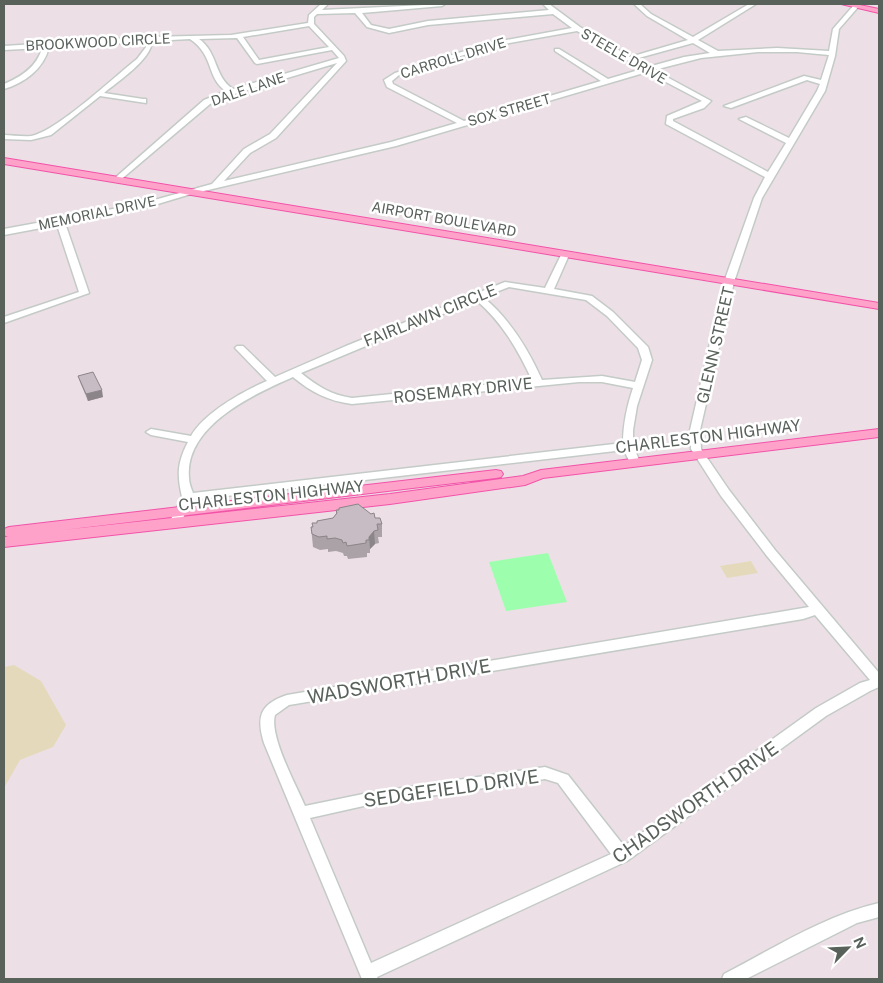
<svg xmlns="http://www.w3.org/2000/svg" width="883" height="983" font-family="'Public Sans',sans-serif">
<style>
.green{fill:#e4dabb}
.water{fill:#9dffae}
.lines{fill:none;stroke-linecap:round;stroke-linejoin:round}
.minor-casing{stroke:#c4cbc7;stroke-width:3}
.major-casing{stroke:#f253a8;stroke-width:2}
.minor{fill:#fff;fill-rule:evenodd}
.major{fill:#ffa2c9;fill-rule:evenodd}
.wall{fill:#aba2a8}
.shaded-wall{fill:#8b8488}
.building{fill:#c7bcc3;stroke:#8b8488}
.labels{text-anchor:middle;stroke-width:5;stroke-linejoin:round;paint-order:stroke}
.far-street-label{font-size:14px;fill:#59615b;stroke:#fff}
.street-label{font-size:16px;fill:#59615b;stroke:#fff}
.near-street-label{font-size:19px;fill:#59615b;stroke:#fff}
</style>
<rect width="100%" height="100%" fill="#ece0e6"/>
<g class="green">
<polygon points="751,561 758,573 727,578 720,566"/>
<polygon points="14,665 41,681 66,725 53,747 20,760 4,788 4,667"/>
</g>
<polygon class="water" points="548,553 567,602 506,611 489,562"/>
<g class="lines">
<g class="minor-casing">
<g id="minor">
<path d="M321,4H328L322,10L445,4L442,6L362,13L371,25L389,29L428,21L549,10L543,4H549L580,27L630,57L688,40L647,16L634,4H640L651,14L693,37L749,4H756L698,40L718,51L777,48L829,51L833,29L854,5L859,6L839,29L835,56L825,91L762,198L734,282L700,430L701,449L729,490L775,550L879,673V687L870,691L826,716L627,861L377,977L378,979H362L264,743C256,717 260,704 287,695L809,607L767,556L721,496L691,449L690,430L724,282L754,198L765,177L666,124L667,116L702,101L647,72L396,146L191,194L141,209L65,223L89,293L4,323V317L79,292L57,225L4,235V229L140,204L212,184L244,149L270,134L337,63L231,95L210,104L118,182L114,180L115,178L204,100L226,91C206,78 215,56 190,39L152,41C152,59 117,82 104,93L143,99H146V103L100,96L51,135L31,140L4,139V135C12,135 22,137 31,136C56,132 114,77 137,59L146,47V42L49,47C44,69 24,83 4,89V84C21,77 37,67 42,48L4,50V46L149,37L231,35L308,23L309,15ZM355,13L367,27L389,33L428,25L553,14L572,28L490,43L395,73L384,80L387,87L457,123L391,142L224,181L250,153L276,138L346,61L344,56L314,24V17L317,14ZM309,26L329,47L259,60L243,37ZM577,31L642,69L608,79L559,49H555V51L601,81L464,121L393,84L392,81L399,75L493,46ZM237,38L255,63L257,64L332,50L339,58L233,89C214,77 218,52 199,39ZM693,43L710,53L684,57L648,67L635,59ZM758,52H797L829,55L821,80L804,76L724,106L731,108L807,80L820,84L817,91L789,138L746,117L739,119L786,143L768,172L673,121V119L704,108L711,101L654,70L701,58ZM815,615L870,680L860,683L816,708L624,846L568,775L545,767L368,793L305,806C296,785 269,736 275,715L289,705L803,619ZM545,779L558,783L611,854L371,963L310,818L368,805Z"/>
<path d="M565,252L569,255L554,289L592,296L613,312L648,347L652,360L637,406L633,430V446L640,462L639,465H631L624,450L192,500L179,526H171L169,523L182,497C177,475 177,463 188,442L151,435L146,432L151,429L191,436C204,413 243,391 267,381L237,350L235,348L237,346H243L275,377L346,346L505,282L545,288L561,255ZM509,287L586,300L607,316L638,348L642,360L635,382L602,376L542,380C528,349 510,319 483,297ZM476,300C502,322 518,350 532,380L352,398C331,395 317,386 301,373ZM293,377C311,392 328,401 352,404L579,382H602L633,388C627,406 623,424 623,443L193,493C191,488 189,483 189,478C184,426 254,394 293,377Z"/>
<path d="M879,903V917L857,923L746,979H722L724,974C774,948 824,916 879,903Z"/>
</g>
</g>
<g class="major-casing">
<g id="major">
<polygon points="841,4 855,4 879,9 879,13"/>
<polygon points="4,158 879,303 879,309 4,164"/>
<polygon points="879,429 879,437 543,478 525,485 390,504 4,547 4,537 8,537 4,535 4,529 9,527 496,470 501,471 503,474 501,477 496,478 63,530 390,494 523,476 541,470"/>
</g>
</g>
<use href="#minor" class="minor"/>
<use href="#major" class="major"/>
</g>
<g class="wall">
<polygon points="78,376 103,397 88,401 80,382"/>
<polygon points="339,508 375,518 382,524 382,537 378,537 379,543 375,544 370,549 370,553 367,553 367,557 348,559 347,556 344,556 343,553 336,551 328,552 328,549 320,550 313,547 311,527 313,527 317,523 333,518 336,514 336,510 339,510"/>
</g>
<g class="shaded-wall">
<polygon points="102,390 103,397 88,401 86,394"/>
<polygon points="374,531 375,544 370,549 369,537"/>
</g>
<g class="building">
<polygon points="93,372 102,390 86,394 78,376"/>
<polygon points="358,504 371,514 374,513 375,518 380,518 382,524 377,524 378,530 374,531 369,537 369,540 366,540 366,543 347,546 346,542 343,543 342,540 335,538 327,539 327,536 319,537 312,534 311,527 313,527 312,523 317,523 317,521 333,518 337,513 336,510 339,510 339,508"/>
</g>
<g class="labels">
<g class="far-street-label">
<text transform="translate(98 42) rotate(-3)" y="5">BROOKWOOD CIRCLE</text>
<text transform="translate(624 56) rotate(30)" y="5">STEELE DRIVE</text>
<text transform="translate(453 58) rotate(-17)" y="5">CARROLL DRIVE</text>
<text transform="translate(248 89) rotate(-19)" y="5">DALE LANE</text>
<text transform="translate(509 110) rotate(-16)" y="5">SOX STREET</text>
<text transform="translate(97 213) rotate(-12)" y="5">MEMORIAL DRIVE</text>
<text transform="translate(444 219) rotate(10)" y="5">AIRPORT BOULEVARD</text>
</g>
<g class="street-label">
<text transform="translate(430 315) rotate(-22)" y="6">FAIRLAWN CIRCLE</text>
<text transform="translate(715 345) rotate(-77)" y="6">GLENN STREET</text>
<text transform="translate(463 390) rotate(-6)" y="6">ROSEMARY DRIVE</text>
<text transform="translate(708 436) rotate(-7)" y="6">CHARLESTON HIGHWAY</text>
<text transform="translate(271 495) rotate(-6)" y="6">CHARLESTON HIGHWAY</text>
</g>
<g class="near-street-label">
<text transform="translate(399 681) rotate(-10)" y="7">WADSWORTH DRIVE</text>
<text transform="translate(451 788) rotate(-8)" y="7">SEDGEFIELD DRIVE</text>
<text transform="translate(695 802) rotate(-35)" y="7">CHADSWORTH DRIVE</text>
</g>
</g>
<rect width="883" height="983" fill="none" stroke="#59615b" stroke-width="10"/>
<g transform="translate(848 948) rotate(66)" stroke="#ffffff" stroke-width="4" paint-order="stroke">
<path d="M0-4L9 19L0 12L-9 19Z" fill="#59615b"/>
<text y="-8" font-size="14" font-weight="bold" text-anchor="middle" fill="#59615b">N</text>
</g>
</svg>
